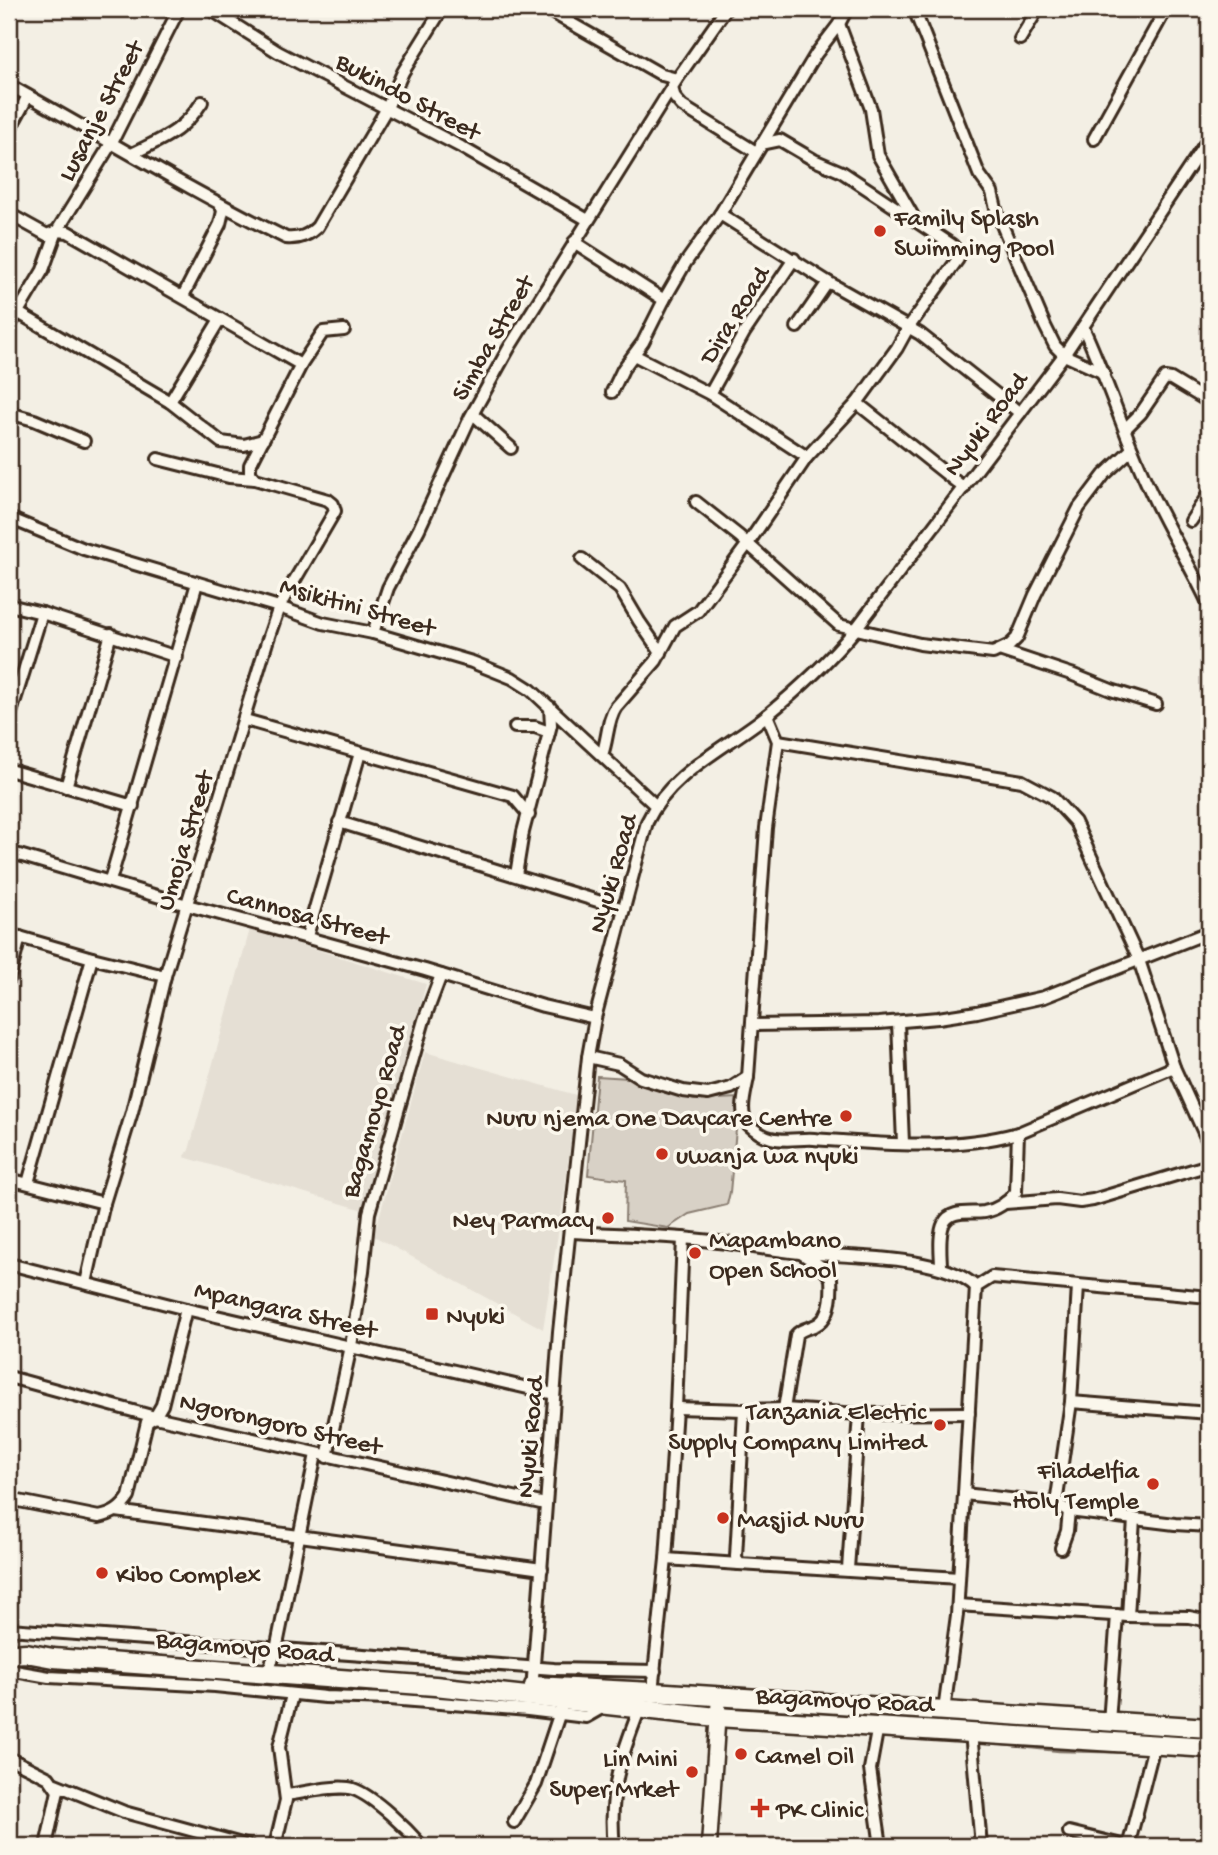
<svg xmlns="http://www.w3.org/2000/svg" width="1218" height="1855" font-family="'Gochi Hand',sans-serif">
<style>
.built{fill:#e5dfd4}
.green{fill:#d8d1c6;stroke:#8a7e72;stroke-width:2}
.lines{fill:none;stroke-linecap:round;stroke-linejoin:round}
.stream{stroke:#817468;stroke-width:2.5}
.minor-casing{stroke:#3b2a1e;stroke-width:16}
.major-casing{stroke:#3b2a1e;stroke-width:19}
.highway-casing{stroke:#3b2a1e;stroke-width:23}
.minor{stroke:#fbf7ec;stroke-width:10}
.major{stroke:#fbf7ec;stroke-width:14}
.highway{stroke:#fbf7ec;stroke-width:18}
.poi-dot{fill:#c8321e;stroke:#fbf7ec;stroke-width:2.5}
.labels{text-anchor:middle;stroke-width:7;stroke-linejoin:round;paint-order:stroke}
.street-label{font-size:26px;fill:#3b2a1e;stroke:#fbf7ec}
.poi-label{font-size:26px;fill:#3b2a1e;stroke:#fbf7ec;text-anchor:start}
</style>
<rect width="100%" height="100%" fill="#f3efe4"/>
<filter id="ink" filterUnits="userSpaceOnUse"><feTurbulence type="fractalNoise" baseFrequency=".0143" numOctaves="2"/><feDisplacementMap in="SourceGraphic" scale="14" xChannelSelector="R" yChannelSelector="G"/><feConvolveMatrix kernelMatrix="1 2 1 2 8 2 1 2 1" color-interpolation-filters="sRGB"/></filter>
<g filter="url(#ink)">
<g class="built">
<polygon points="250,929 426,984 363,1210 184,1157 189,1150"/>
<polygon points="425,1052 576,1095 565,1189 543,1329 374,1236"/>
</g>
<polygon class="green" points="597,1076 629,1078 694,1100 739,1098 730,1192 727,1205 689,1214 668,1228 625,1221 626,1180 588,1175"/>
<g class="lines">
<g class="stream">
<polyline points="16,1663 51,1666"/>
<polyline points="58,1667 272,1685"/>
<polyline points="285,1686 365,1690"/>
<polyline points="422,1694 447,1696"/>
<polyline points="642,1717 695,1725"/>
<polyline points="739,1729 861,1735"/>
<polyline points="976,1742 1059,1751 1147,1753"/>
</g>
<g class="minor-casing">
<g id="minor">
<polyline points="210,9 278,52 461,147 588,220"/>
<polyline points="546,9 662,75 677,79"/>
<polyline points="914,9 979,174 992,192 997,213 1045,326 1055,346 1064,355 1104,373"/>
<polyline points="839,24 871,109 878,155 914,218"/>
<polyline points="1020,39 1038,9"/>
<path d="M9,85C101,136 191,191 286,238C299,239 308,236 317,227L387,108L403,72L442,9"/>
<polyline points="672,88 675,98 682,106 756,152"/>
<polyline points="9,131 28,96"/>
<polyline points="1094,139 1166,9"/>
<path d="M132,154C163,138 183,132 202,102"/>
<polyline points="9,214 47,235 57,231 68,232 301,365"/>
<polyline points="720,214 828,282 920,334 1020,413"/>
<polyline points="574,242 664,300"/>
<polyline points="183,296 220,224 223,211 221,206"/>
<polyline points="17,312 170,402 221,442 244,445 263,440"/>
<polyline points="9,327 43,270 57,231 112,142 179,9"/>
<polyline points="797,327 828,282"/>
<path d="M1083,327C1107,379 1124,434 1148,486C1166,527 1190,564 1209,605"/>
<polyline points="634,355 710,394 807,457"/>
<polyline points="612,392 623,369 643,342 664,300 686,262 720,214 816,54 839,24 847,9"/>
<polyline points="710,394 744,333 794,259"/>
<polyline points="170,402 220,319"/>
<polyline points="857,403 964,488"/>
<polyline points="9,413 34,420 84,441"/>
<polyline points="473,414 511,448"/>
<polyline points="1125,429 1141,413 1165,378 1171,379 1209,402"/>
<polyline points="255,479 250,473 250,465 301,365 323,332 344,330"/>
<polyline points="696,502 739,536 839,625 920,644 993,653 1010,645 1017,638 1035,595 1079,508 1104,475 1132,449"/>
<polyline points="9,518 84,549 279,607 323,623 373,633 472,662 512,678 531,690 655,805"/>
<polyline points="1191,521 1209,493"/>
<polyline points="582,559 620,589 639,621 661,653"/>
<polyline points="9,605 42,613 177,657"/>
<polyline points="373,633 388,588 419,529 470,418 509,348 677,79 726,9"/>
<polyline points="1002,651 1071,674 1111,690 1156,704"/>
<path d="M767,715L778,741L766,828L748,1077C746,1091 738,1113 748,1124C754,1130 763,1136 771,1138C784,1142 801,1138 814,1139C881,1144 952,1151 1018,1133L1174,1067"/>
<polyline points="9,719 42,613"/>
<polyline points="245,720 513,796 529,815"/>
<polyline points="515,727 535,727 549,732"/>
<polyline points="778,741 1022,781 1052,797 1075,822 1139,960 1174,1067 1209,1144"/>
<path d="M602,755C608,739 607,720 616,707L656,661L675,626L698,611L747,545L807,457L857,403L897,348L908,328L958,259V252L952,245L842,172L814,160L780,140L761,144"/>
<polyline points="9,770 133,806"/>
<polyline points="66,787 111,634"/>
<polyline points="339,822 624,909"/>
<polyline points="9,852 187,905 425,970 543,1006 595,1018"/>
<polyline points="516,875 523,832 551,725 550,707"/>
<polyline points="110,881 197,583"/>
<polyline points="9,934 92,958 165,976"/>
<polyline points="307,936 360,753"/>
<polyline points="9,979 20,937"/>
<polyline points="898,1022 903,1143"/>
<polyline points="752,1025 879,1023 938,1018 977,1012 1044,997 1209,932"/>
<polyline points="588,1057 619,1064 641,1078 683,1091 708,1094 731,1088 748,1077"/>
<polyline points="9,1179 104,1203"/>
<polyline points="28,1183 92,958"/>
<polyline points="1005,1203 1057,1199 1080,1202 1093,1200 1209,1165"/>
<path d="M570,1232C607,1234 645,1235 682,1238C722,1241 760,1249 800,1253C844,1257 943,1254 976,1287"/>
<polyline points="9,1264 186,1309 554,1394"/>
<path d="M941,1267C941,1255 938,1235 944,1223C951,1209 970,1214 984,1212C996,1210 1008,1202 1016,1192L1018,1133"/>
<polyline points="86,1283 104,1203 132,1112 165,976 267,642 279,607 335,511 333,504 328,500 255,479 229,477 158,459"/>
<polyline points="1078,1286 1071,1402 1056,1504 1069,1511 1175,1524 1209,1526"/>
<polyline points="9,1377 155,1417 545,1504"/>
<polyline points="1071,1402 1209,1413"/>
<polyline points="676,1408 744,1410 784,1409 859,1414 969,1413"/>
<path d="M784,1409L796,1335C802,1328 808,1329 816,1325C832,1317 832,1293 831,1278L823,1268L801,1253"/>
<polyline points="744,1410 736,1557 739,1564 959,1578"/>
<polyline points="327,1457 351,1346 363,1271 369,1213 424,1020 441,975"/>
<polyline points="964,1494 1056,1504"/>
<path d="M9,1499L99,1517C113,1514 121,1509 129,1497L147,1422L155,1417L162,1405L186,1309"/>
<polyline points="116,1511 542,1569"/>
<polyline points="1061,1548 1067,1531 1069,1511"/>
<polyline points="666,1559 739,1564"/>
<polyline points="848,1569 859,1414"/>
<polyline points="958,1605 1128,1616 1189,1617 1209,1621"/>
<polyline points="1128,1616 1134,1519"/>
<polyline points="9,1629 554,1669 655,1671"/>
<polyline points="9,1670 49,1677 215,1686 325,1697 389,1699 528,1710 586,1717 607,1705"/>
<polyline points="268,1672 276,1650 316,1454"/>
<path d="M532,1691L559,1332L588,1057L595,1018L647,822C670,773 724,749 766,716C798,690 828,662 855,630L1064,355L1209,138"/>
<polyline points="652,1692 666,1559 676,1408 683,1238"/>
<polyline points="944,1711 957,1615 976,1287 992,1277 1209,1297"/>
<polyline points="1109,1722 1117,1615"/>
<polyline points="878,1726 870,1769 881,1846"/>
<polyline points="971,1732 981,1846"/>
<polyline points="9,1758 49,1778 58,1791 46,1846"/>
<polyline points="55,1784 124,1812 249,1846"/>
<path d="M286,1795C303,1793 338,1784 353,1789C374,1796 408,1830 422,1846"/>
<polyline points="514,1822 536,1784 561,1709"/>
<polyline points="1069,1832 1122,1845 1129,1843 1155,1742"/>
<polyline points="275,1846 286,1800 279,1747 292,1695"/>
<path d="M614,1846C608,1793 621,1756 640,1708"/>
</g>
</g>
<g class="major-casing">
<polyline id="major" points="709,1846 719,1696"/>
</g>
<g class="highway-casing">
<g id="highway">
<polyline points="9,1654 26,1653 53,1658 435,1686 717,1717 1209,1748"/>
<polyline points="534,1686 652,1692 1209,1728"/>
</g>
</g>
<use href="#minor" class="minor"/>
<use href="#major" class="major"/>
<use href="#highway" class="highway"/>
</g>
</g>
<g class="poi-dot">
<circle cx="880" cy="231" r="7"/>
<circle cx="846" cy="1116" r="7"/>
<circle cx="662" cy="1154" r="7"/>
<circle cx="608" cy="1218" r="7"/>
<circle cx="695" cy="1253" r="7"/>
<rect x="425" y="1307" width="14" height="14" rx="3.5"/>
<circle cx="940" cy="1425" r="7"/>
<circle cx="1153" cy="1484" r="7"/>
<circle cx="723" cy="1518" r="7"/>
<circle cx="102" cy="1573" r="7"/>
<circle cx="741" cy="1754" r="7"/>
<circle cx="692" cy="1772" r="7"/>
<path d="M756.5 1797.5h7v7h7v7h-7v7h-7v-7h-7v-7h7z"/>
</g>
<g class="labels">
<g class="street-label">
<text transform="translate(409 95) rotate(28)" y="9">Bukindo Street</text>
<text transform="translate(99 110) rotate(-62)" y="9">Lusanje Street</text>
<text transform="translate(733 314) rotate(-58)" y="9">Dira Road</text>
<text transform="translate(491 337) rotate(-60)" y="9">Simba Street</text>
<text transform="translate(984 423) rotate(-53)" y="9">Nyuki Road</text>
<text transform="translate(358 605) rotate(16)" y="9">Msikitini Street</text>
<text transform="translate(183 840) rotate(-73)" y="9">Umoja Street</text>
<text transform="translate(611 873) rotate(-74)" y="9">Nyuki Road</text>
<text transform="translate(308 914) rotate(15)" y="9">Cannosa Street</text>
<text transform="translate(372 1111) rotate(-74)" y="9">Bagamoyo Road</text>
<text transform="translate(286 1308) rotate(13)" y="9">Mpangara Street</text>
<text transform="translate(281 1422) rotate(13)" y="9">Ngorongoro Street</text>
<text transform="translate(528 1437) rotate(-85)" y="9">Nyuki Road</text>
<text transform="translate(245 1645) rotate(5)" y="9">Bagamoyo Road</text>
<text transform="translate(845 1698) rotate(3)" y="9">Bagamoyo Road</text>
</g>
<g class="poi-label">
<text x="894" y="225">Family Splash<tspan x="894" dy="30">Swimming Pool</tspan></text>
<text x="832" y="1125" text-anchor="end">Nuru njema One Daycare Centre</text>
<text x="676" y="1163">uwanja wa nyuki</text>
<text x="594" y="1227" text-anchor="end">Ney Parmacy</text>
<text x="709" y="1247">Mapambano<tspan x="709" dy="30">Open School</tspan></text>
<text x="446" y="1323">Nyuki</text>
<text x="926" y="1419" text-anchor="end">Tanzania Electric<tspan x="926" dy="30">Supply Company Limited</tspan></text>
<text x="1139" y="1478" text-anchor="end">Filadelfia<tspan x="1139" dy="30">Holy Temple</tspan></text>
<text x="737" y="1527">Masjid Nuru</text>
<text x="116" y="1582">Kibo Complex</text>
<text x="755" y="1763">Camel Oil</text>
<text x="678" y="1766" text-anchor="end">Lin Mini<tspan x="678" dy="30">Super Mrket</tspan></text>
<text x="776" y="1817">PK Clinic</text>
</g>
</g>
<rect width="1218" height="1855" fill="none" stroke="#fbf7ec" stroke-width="35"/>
<rect x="18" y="18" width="1183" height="1820" fill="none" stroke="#3b2a1e" stroke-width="2.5" filter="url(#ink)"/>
</svg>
